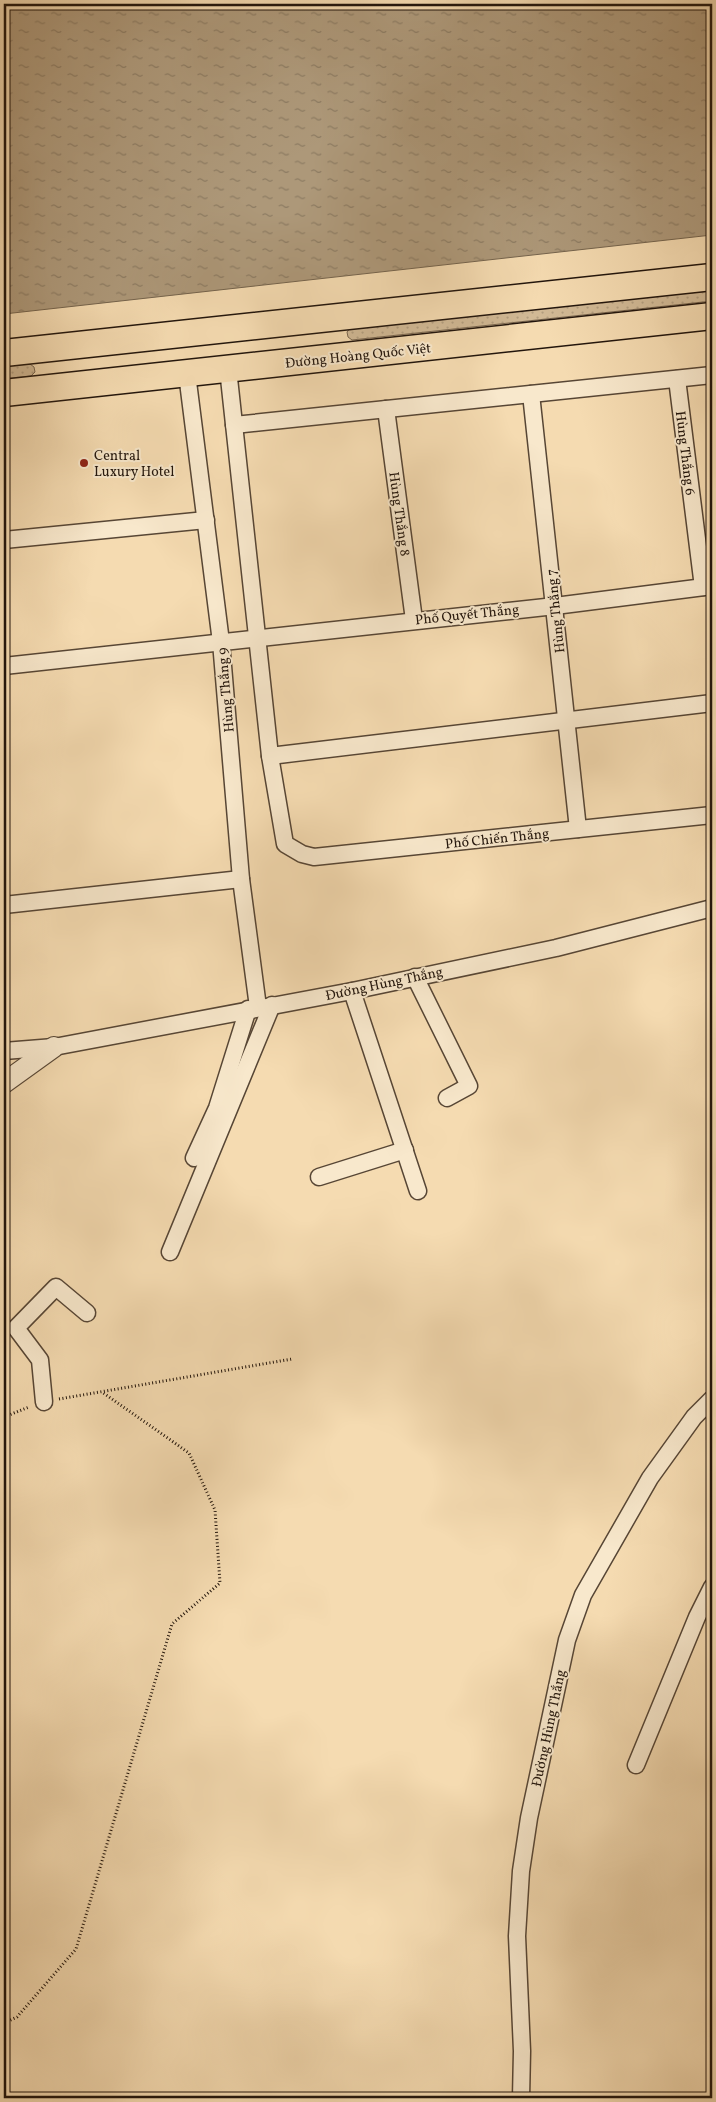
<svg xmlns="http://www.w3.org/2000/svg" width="716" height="2102" font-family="Vollkorn,serif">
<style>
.grass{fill:url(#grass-dots);stroke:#7a6750}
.water{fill:url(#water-ripples);stroke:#75644d}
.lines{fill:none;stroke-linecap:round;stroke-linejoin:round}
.minor-casing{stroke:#574635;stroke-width:19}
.tertiary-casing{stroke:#574635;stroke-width:22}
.primary-casing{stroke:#22150c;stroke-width:29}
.path{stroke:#22150c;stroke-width:3;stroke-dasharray:1 2.5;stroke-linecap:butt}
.minor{stroke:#f8e8cc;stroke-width:16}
.tertiary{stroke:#f8e8cc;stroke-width:20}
.primary{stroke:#f5dbb1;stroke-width:26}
.poi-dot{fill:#8f2418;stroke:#f8e8cc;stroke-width:2}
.labels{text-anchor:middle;stroke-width:4;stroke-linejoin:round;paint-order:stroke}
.street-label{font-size:14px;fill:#22150c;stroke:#f8e8cc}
.poi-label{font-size:14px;fill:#22150c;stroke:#f8e8cc;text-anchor:start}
</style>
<defs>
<pattern id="grass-dots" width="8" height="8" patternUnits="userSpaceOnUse" patternTransform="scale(1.25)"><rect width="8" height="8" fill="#d1b995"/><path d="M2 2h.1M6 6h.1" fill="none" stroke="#b39e7f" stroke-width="1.8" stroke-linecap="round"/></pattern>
<pattern id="water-ripples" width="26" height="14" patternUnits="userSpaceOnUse" patternTransform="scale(1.25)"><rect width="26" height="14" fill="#ad9879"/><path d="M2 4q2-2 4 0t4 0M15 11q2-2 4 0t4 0" fill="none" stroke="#8c7b62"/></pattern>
</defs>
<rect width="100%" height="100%" fill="#f5dbb1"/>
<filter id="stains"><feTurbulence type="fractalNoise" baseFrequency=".004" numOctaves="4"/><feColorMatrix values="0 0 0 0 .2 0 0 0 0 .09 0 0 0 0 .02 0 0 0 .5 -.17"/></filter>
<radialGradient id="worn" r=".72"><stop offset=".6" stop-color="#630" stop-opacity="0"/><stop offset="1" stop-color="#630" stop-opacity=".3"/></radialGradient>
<g class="grass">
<polygon points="712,289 712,301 352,340 348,337 347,332 351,327"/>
<polygon points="30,364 34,367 35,372 31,376 4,379 4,366"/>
</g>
<polygon class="water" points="4,4 712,4 712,235 4,314"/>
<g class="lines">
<g class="minor-casing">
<g id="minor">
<polyline points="228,369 270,756 285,844 302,854 314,857 712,815"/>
<polyline points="187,374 221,642 241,879 258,1007"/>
<polyline points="677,379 703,587"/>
<polyline points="531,394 578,829"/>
<polyline points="386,409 414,620"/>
<polyline points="234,425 712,375"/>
<polyline points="4,540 206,520"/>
<polyline points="4,666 555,606 712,586"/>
<polyline points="270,756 712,703"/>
<polyline points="4,905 241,879"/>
<polyline points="415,977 469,1086 447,1098"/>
<polyline points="352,991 418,1191"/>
<polyline points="4,1051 54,1047 352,991 556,948 712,908"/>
<polyline points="194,1158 217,1108 248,1009"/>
<polyline points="319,1177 405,1150"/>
<polyline points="170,1252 272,1005"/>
<polyline points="44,1402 40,1360 16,1328 56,1287 87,1313"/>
<polyline points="636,1765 697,1617 712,1587"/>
<polyline points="521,2098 522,2051 517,1936 521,1871 529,1818 567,1640 583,1595 650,1478 694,1417 712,1399"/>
</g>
</g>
<g class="tertiary-casing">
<polyline id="tertiary" points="4,1083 54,1047"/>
</g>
<g class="primary-casing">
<g id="primary">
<polyline points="4,353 712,277"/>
<polyline points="4,393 712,316"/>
</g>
</g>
<g class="path">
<polyline points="59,1399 292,1359"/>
<polyline points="4,1417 29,1407"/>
<polyline points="4,2023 17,2017 76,1949 172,1624 220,1583 215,1510 189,1453 102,1392"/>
</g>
<use href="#minor" class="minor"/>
<use href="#tertiary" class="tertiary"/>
<use href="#primary" class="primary"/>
</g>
<circle class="poi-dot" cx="84" cy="463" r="5"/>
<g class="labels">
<g class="street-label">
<text transform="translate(358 355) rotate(-6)" y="5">Đường Hoàng Quốc Việt</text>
<text transform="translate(686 453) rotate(83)" y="5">Hùng Thắng 6</text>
<text transform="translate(400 514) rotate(82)" y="5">Hùng Thắng 8</text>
<text transform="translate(555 611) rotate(-96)" y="5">Hùng Thắng 7</text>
<text transform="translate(467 614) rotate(-6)" y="5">Phố Quyết Thắng</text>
<text transform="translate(225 690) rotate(-95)" y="5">Hùng Thắng 9</text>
<text transform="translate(497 838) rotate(-6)" y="5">Phố Chiến Thắng</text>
<text transform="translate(384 983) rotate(-12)" y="5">Đường Hùng Thắng</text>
<text transform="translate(548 1728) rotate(-78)" y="5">Đường Hùng Thắng</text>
</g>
<g class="poi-label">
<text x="94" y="460">Central<tspan x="94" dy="16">Luxury Hotel</tspan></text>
</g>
</g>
<rect width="716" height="2102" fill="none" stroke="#f5dbb1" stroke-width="20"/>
<rect x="5" y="5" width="706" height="2092" fill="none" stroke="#22150c" stroke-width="2.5"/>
<rect x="10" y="10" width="696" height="2082" fill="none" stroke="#22150c"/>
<rect width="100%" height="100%" filter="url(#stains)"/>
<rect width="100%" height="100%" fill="url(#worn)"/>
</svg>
